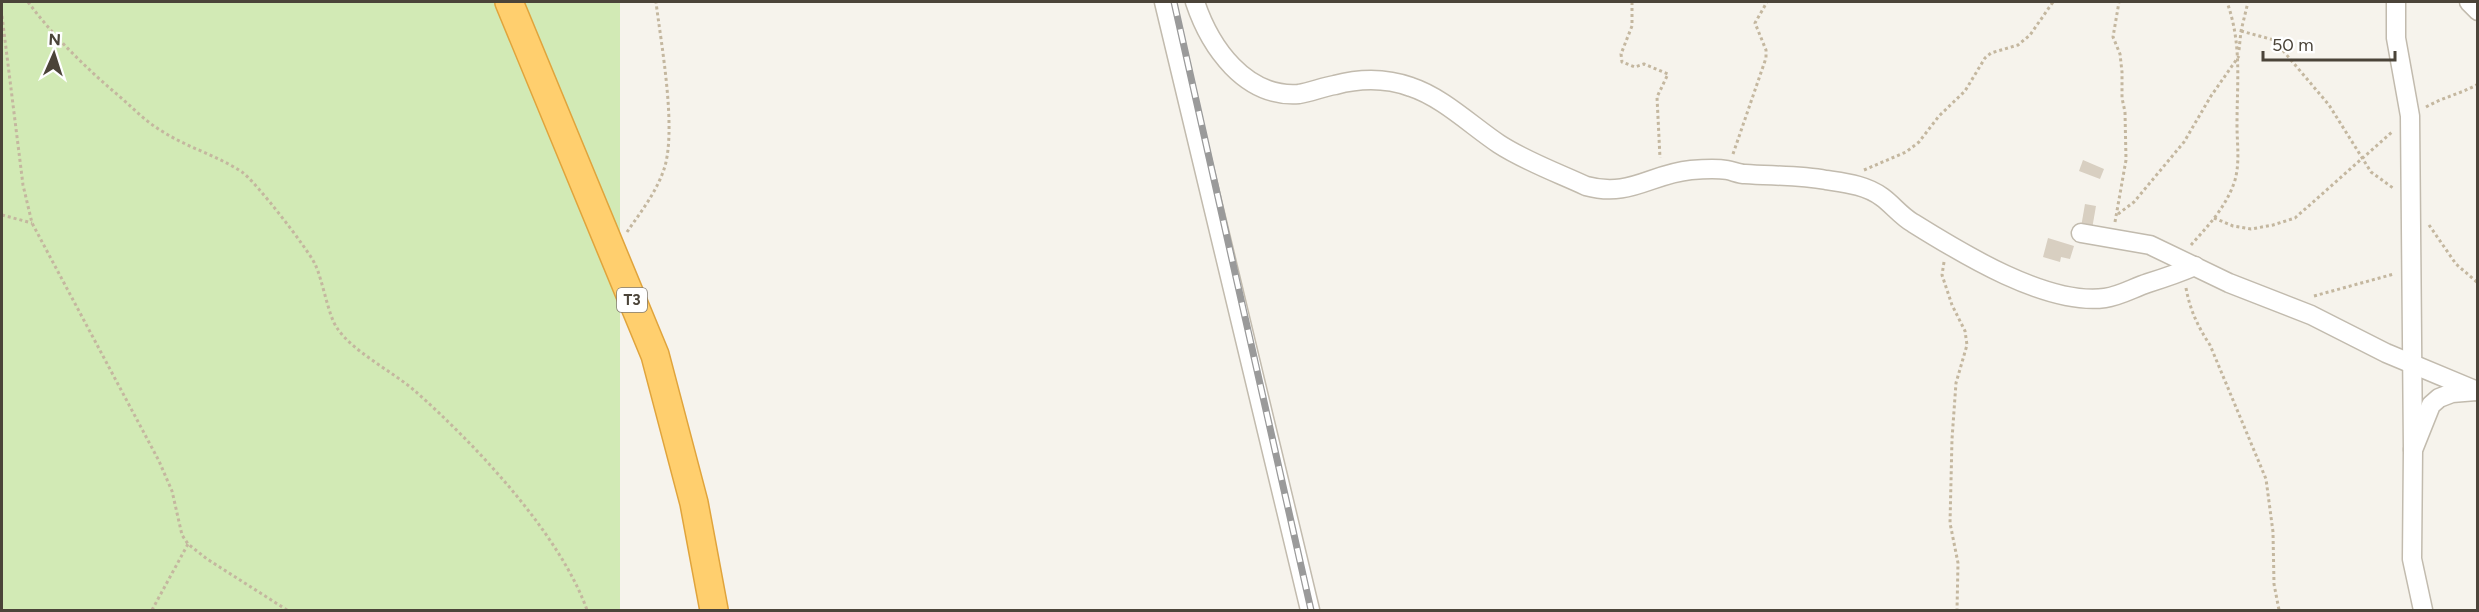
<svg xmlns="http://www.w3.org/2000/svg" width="2479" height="612" font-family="Figtree,sans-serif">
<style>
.green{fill:#d2eab5}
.building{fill:#d8cfc1}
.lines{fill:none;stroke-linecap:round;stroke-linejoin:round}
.minor-casing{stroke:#c2bbae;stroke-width:21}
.highway-casing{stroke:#e0a43c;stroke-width:30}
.path{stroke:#c4b79f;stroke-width:3;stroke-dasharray:3 3;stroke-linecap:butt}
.minor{stroke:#fff;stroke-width:18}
.highway{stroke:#ffcf6e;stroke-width:27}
.rail-casing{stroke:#9a9a9a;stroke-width:7}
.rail{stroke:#fff;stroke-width:4.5;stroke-dasharray:14;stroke-linecap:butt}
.labels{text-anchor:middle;stroke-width:6;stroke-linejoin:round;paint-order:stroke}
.shield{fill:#fff;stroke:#817c74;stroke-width:1.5}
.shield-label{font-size:15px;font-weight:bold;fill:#4b4439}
</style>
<rect width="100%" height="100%" fill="#f6f3ec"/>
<rect class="green" x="2" y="2" width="618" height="608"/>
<g class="building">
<polygon points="2083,160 2104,169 2100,179 2079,171"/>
<polygon points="2085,204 2096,206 2092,229 2081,227"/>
<polygon points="2048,238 2074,246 2070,259 2061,257 2060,262 2043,257"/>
</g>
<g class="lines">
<g class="minor-casing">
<g id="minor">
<polyline points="1164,2 1310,610"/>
<path d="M1195,2C1210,47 1245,98 1299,94C1311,92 1323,87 1335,85C1361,78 1386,78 1411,87C1442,97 1472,126 1499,144C1525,161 1558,173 1586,186C1630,198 1650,174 1691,170C1702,169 1716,168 1727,170C1733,171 1739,174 1745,174C1772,176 1799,175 1826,180C1846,183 1866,185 1882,197C1893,205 1901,216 1913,223C1961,253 2047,306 2105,298C2120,296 2133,288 2148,283C2164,278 2179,273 2195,266"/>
<polyline points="2396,2 2396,38 2410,116 2413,450"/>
<polyline points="2469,2 2478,11"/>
<polyline points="2081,233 2150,245 2229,283 2311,315 2386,353 2477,391"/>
<polyline points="2423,610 2412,559 2413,450 2431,405 2439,398 2452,393 2476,391"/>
</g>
</g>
<g class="highway-casing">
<polyline id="highway" points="509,2 655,355 694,503 714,610"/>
</g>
<g class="path">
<path d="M28,2C54,37 86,68 119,96C134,109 147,123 165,133C189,148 218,156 242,172C256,182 307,248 315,264C323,281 328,315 337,328C353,352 392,371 415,391C475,444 560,534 587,610"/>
<polyline points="1632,2 1632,26 1621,54 1622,62 1635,67 1644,64 1668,74 1657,97 1660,158"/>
<polyline points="2,16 23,185 32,223 159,461 172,491 182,535 188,544 207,559 287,610"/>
<polyline points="2241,31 2274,40 2329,105 2371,172 2393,188"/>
<polyline points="2239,50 2241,31 2248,2"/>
<path d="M2426,107C2443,97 2461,94 2478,84"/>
<polyline points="1733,154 1766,58 1766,50 1755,23 1767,2"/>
<polyline points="1864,170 1906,152 1919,142 1939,116 1965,91 1985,58 1991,53 2018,45 2030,35 2053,2"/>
<polyline points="2118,214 2134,202 2184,142 2211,96 2239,56"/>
<polyline points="2,215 32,223"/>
<polyline points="2214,218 2233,226 2251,229 2273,225 2295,218 2392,132"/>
<polyline points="2115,222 2126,160 2125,112 2122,98 2122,72 2120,54 2113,37 2119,2"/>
<polyline points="2429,225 2456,264 2478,283"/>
<path d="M627,232C640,213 655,194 663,172C678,134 661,44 656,2"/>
<path d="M2191,245C2208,226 2227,206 2235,180C2240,162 2237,144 2237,125C2237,81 2242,44 2227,2"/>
<polyline points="1944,262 1942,275 1952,305 1965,331 1967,345 1956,383 1952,439 1950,523 1958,563 1957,610"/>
<path d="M2186,288C2190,310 2198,327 2210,345L2266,479L2273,532L2274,584L2279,610"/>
<polyline points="2314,296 2394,274"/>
<polyline points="152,610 188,544"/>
</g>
<use href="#minor" class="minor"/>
<use href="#highway" class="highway"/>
<g class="rail-casing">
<polyline id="rail" points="1174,2 1311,610"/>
</g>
<use href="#rail" class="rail"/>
</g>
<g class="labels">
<rect class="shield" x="617" y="288" width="30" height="24" rx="4.5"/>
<g class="shield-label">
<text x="632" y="305">T3</text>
</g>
</g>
<rect width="2479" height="612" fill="none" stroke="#4b4439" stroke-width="6"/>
<g transform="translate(54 54) rotate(3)" stroke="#ffffff" stroke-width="4.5" paint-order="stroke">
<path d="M0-4.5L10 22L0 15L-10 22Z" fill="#4b4439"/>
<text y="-9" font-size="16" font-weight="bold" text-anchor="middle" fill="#4b4439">N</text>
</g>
<path d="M2263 51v9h132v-9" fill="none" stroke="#4b4439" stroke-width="3"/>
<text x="2272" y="51" font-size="18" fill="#4b4439" stroke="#ffffff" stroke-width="4.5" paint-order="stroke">50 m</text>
</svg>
